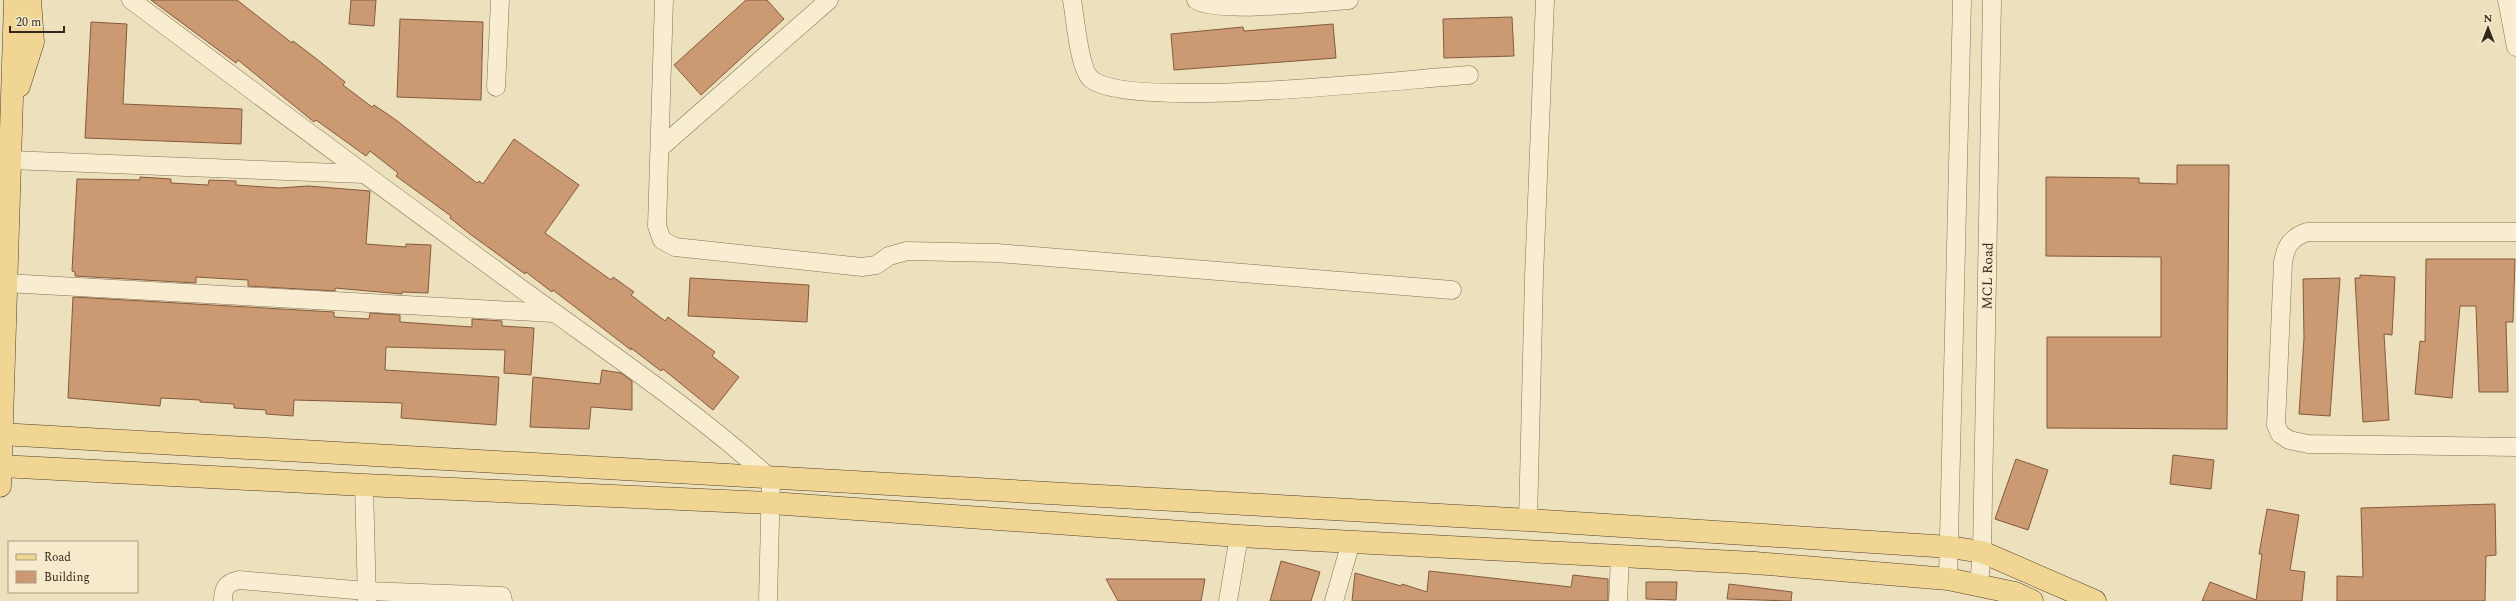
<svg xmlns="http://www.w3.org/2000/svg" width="2516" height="601" font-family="Spectral,serif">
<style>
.building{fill:#cb9a73;stroke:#835a3d}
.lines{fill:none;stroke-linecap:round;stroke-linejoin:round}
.minor-casing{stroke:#847056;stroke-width:19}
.major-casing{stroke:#523e2b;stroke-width:23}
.minor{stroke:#f8edd0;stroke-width:18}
.major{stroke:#f1d693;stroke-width:22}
.labels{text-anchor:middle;stroke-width:3;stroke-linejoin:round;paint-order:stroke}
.street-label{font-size:14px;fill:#34281b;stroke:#f5eacc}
</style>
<rect width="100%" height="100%" fill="#ede0bd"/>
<g class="building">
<polygon points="151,0 237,0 292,43 293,41 318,60 345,82 343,85 372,107 374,105 396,120 477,183 479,181 483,184 514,139 579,185 545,233 611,280 613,277 634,292 631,295 665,321 668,317 688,332 715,352 712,356 739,377 713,410 663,369 661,371 631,348 631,350 553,290 552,292 526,272 525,274 470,234 450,218 451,216 396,176 398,173 370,151 366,156 316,120 314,122 238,60 236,63"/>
<polygon points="351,0 376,0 374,26 349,24"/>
<polygon points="746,0 767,0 784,19 701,95 674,65"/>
<polygon points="1512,17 1514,56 1444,58 1443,19"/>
<polygon points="400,19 483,22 481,100 397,97"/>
<polygon points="91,22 127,24 123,104 242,109 241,144 85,138"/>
<polygon points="1333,24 1336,58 1174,70 1171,34 1243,27 1244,31"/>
<polygon points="2177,165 2229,165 2227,429 2047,428 2047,337 2161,337 2161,257 2046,256 2046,177 2139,178 2139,183 2177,184"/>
<polygon points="140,177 171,179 171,183 208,185 209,180 236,181 236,185 279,188 308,186 370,191 366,244 406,247 406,244 431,245 428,293 402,292 402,294 335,288 335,291 248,286 248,280 196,277 196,283 75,276 75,272 72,271 77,179 140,180"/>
<polygon points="2426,259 2515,259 2513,322 2506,322 2508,392 2479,392 2476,306 2460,306 2452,398 2415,394 2420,341 2425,342"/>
<polygon points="2360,275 2395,277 2392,335 2384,334 2389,420 2363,422 2355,278 2360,278"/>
<polygon points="690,278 809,285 807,322 688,316"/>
<polygon points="2340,278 2330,416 2299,414 2304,338 2303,279"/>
<polygon points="73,297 334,312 334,317 369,319 370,313 400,315 400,322 472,327 472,319 502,321 502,326 534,328 531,375 504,373 505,350 386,347 385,370 499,377 496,425 401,418 402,403 294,400 293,416 266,414 266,410 234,408 234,404 200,402 200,400 161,398 160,406 68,398"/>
<polygon points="602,370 621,373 632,381 632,410 591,407 589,429 530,427 533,377 600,384"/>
<polygon points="2173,455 2214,460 2211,489 2170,484"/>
<polygon points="2016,459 2048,470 2028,530 1995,519"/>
<polygon points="2495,504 2496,555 2486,556 2485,601 2337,601 2337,576 2363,577 2361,508"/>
<polygon points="2267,509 2299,515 2290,570 2305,572 2302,601 2256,601 2262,554 2259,554"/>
<polygon points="1281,561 1320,572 1311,601 1270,601"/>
<polygon points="1429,571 1571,587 1573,575 1608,579 1608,601 1352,601 1355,573 1401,586 1402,584 1427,592"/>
<polygon points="1106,579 1205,579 1201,601 1118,601"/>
<polygon points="1646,582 1677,582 1676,600 1646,599"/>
<polygon points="2210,582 2256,600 2256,601 2202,601"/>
<polygon points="1729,584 1792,592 1791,601 1727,599"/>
</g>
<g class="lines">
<g class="minor-casing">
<g id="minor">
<path d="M131,0C258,95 384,189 512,282C599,346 690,406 771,479L768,601"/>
<polyline points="664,0 657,226 662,240 675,247 862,267 876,265 889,256 907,251 997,253 1452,290"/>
<path d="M1072,0C1075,16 1079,69 1091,79C1129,111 1406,79 1469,75"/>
<path d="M1196,0C1213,14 1323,2 1349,0"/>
<polyline points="2507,0 2516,47"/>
<polyline points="496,87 500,0"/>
<polyline points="660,148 829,0"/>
<polyline points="10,160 364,174"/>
<path d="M2516,232H2307C2291,238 2286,245 2283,262L2276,425L2280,434L2289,440L2308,444L2516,447"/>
<polyline points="5,283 553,313"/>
<polyline points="364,485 367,601"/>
<polyline points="1528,520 1534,277 1545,0"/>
<polyline points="1948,579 1962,0"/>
<polyline points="1979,584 1982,552 1992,0"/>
<path d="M223,601C223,588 226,583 239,580L366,591L502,596L503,601"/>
<polyline points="1228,601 1239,536"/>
<polyline points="1334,601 1351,542"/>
<polyline points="1618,601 1620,557"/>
</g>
</g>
<g class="major-casing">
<g id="major">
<polyline points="19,86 33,42 30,0"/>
<polyline points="0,434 1528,520 1950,547 1982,552 2095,601"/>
<polyline points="0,466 364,485 771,503 1239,536 1755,563 1948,579 2015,593 2032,601"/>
<polyline points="0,486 15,0"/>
</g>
</g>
<use href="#minor" class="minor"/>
<use href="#major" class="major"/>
</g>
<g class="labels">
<g class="street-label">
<text transform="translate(1987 276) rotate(-89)" y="5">MCL Road</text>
</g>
</g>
<rect x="8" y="541" width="130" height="52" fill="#f5eacc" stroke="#a89c85"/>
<rect x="16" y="554" width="20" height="6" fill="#f1d693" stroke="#a89c85"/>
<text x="44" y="561" font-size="12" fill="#34281b">Road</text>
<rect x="16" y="571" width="20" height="12" fill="#cb9a73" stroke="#a89c85"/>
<text x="44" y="581" font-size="12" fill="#34281b">Building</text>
<g transform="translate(2488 28)" stroke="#f5eacc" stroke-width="3" paint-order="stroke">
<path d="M0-3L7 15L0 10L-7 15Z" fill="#34281b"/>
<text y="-6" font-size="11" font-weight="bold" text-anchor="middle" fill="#34281b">N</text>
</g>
<path d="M10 26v6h54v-6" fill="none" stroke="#34281b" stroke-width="2"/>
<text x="16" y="26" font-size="12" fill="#34281b" stroke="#f5eacc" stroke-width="3" paint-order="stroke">20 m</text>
</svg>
